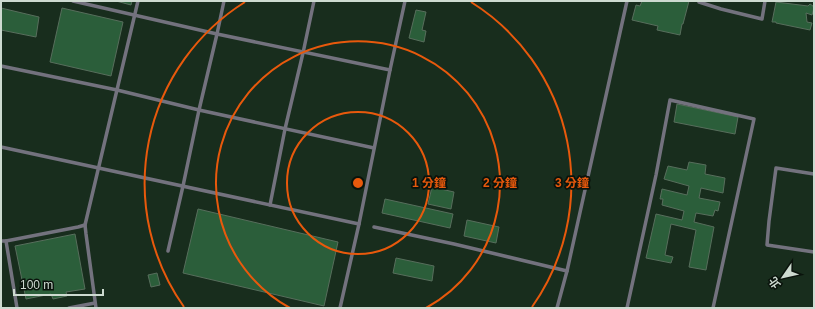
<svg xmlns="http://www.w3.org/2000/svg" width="815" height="309" font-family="Helvetica,'Noto Sans TC',sans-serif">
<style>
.building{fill:#2b5e3a;stroke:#576e5c}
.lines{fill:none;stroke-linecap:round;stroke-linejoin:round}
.service{stroke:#73727e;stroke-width:3.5}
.ring{fill:none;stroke:#e8590c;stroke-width:2}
.centre{fill:#e8590c;stroke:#0a130c;stroke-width:2}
.ring-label{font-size:12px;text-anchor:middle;font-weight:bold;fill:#e8590c;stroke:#0a130c;stroke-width:3.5;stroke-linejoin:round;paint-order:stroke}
</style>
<rect width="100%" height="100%" fill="#182d1d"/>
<g class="building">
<polygon points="116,1 132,1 131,5"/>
<polygon points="642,1 689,1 683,24 682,24 680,35 657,30 658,26 632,20 636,5 640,6"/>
<polygon points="776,2 808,6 810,4 813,6 814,8 812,15 806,13 807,22 812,23 810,30 776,23 776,22 772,22"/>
<polygon points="1,8 39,17 36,37 1,30"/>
<polygon points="62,8 123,22 111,76 50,62"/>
<polygon points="416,10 426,12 422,30 426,31 424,42 409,38"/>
<polygon points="677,104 738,117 735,134 674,122"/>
<polygon points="689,162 706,165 705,174 725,178 723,193 701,188 699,198 720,202 718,211 715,210 713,216 696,213 694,222 714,227 706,270 689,267 696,230 671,224 665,255 673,257 671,263 646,258 656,214 682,220 684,211 662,205 663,199 660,199 662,189 687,195 689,186 664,179 668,166 687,170"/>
<polygon points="432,187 454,192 451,209 428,204"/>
<polygon points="385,199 453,214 450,228 382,213"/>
<polygon points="198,209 338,242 324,306 183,273"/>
<polygon points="467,220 499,227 496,243 464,236"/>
<polygon points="75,234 85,289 66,292 67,296 53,299 51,294 26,299 15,246"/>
<polygon points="396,258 434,266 432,281 393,273"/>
<polygon points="157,273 160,285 151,287 148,275"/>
</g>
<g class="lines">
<g class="service">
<polyline points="73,1 217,34 390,70"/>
<polyline points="699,2 721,9 762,19 765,1"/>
<polyline points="1,66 117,90 199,110 374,148"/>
<polyline points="1,147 359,224"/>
<polyline points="814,174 776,168 769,221 767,245 814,252"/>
<polyline points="270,205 285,129 303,53 314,1"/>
<polyline points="374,227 454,244 567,271"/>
<polyline points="1,241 6,241 78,227 85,225"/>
<polyline points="6,241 17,308"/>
<polyline points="168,251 183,186 199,110 217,34 224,1"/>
<polyline points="69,308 95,303"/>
<polyline points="96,308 86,234 85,225 138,1"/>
<polyline points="340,308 359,224 390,70 405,1"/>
<polyline points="557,308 567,271 627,1"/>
<polyline points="627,308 656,175 670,100 754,119 713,308"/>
</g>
</g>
<g class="ring">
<circle cx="358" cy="183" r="71"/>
<path d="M290 308A142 142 0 1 1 426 308"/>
<path d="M184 307A214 214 0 0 1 245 2M471 2A214 214 0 0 1 532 307"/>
</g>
<circle cx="358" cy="183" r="6" class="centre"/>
<g class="ring-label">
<text x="429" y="187">1 分鐘</text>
<text x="500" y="187">2 分鐘</text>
<text x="572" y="187">3 分鐘</text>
</g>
<rect width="815" height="309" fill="none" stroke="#cddad0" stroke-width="4"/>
<g transform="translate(783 277) rotate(236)" stroke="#0a130c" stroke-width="3" paint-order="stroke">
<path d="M0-3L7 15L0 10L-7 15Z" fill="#cddad0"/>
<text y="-6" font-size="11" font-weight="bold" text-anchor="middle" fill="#cddad0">北</text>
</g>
<path d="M14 289v6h89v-6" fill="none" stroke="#cddad0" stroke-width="2"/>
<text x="20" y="289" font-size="12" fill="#cddad0" stroke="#0a130c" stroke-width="3" paint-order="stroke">100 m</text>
</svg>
